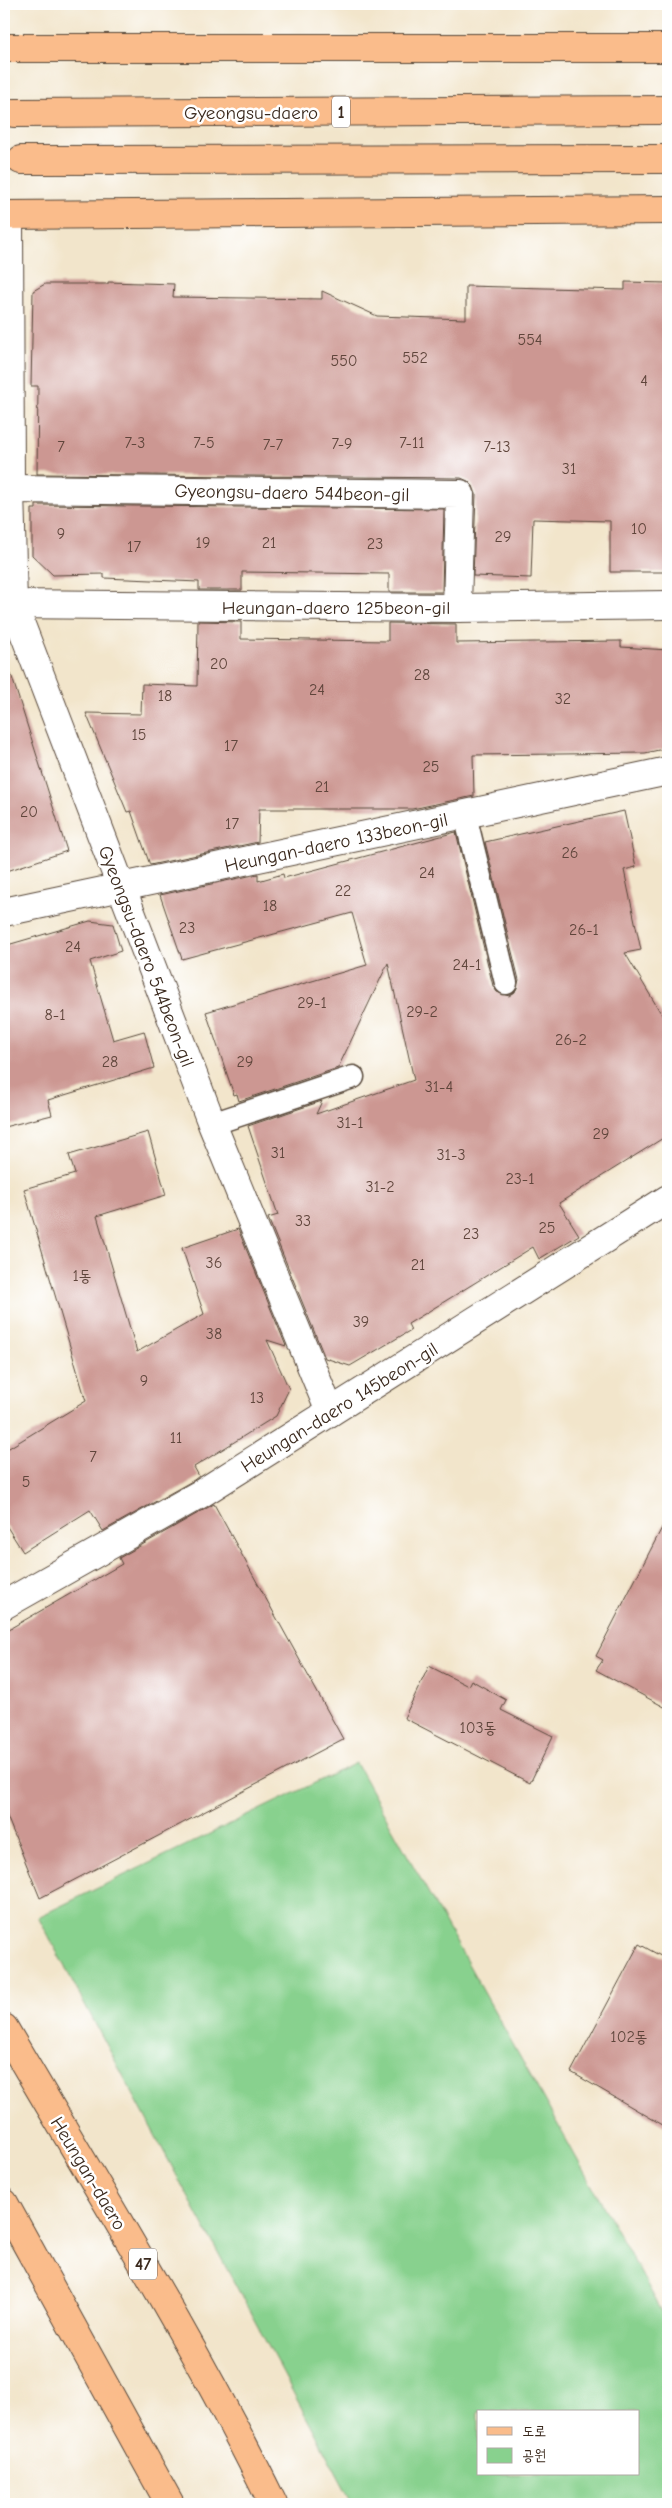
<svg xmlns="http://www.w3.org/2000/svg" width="672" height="2508" font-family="'Comic Neue','Poor Story',sans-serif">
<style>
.green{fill:#88d18e;stroke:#627e56;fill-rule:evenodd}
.building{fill:#cc9792}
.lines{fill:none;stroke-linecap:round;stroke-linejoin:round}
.lane-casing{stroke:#564638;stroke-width:25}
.street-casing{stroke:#564638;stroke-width:30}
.primary-casing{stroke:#564638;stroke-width:30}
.lane{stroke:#fff;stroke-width:22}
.street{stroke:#fff;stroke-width:28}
.primary{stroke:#fabc8b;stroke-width:28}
.labels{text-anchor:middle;stroke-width:5;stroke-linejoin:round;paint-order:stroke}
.number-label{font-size:16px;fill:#5f453b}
.shield{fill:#fff;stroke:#766a62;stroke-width:1}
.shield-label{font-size:18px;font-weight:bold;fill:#3b2a1e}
.street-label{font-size:19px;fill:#3b2a1e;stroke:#fff}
</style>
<rect width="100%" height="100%" fill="#fff"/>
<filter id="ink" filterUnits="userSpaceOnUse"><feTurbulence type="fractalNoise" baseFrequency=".02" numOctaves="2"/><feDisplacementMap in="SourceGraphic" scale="10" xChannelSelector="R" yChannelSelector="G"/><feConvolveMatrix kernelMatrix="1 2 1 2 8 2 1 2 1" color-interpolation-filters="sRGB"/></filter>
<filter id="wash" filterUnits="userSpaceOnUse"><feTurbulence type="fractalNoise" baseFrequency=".0096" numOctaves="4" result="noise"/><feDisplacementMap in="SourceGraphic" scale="20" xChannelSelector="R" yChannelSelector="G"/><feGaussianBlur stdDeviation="1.12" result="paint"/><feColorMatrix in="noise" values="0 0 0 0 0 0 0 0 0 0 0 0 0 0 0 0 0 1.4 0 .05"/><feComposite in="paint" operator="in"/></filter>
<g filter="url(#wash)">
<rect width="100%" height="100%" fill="#f2e5cb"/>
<path class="green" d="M356,1763L668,2322V2504H353L38,1917ZM478,2412H638V2474H478Z"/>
<g id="blocks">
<g class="building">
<polygon points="108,282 174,284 173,297 322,299 322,291 377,316 466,319 466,286 625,290 625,282 668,283 668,572 610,572 610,521 533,519 531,578 473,576 476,494 473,486 468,481 461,478 37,474 38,386 31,386 33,291 45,284 108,284"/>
<polygon points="36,505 444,509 442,592 389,592 389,574 242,572 242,590 199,590 199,582 104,578 104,574 53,575 32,555 32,509 36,509"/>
<polygon points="198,621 241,622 241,639 388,641 388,623 456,624 456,643 621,641 621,647 668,650 668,748 645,753 473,755 474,796 412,809 259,809 258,842 150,865 131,811 127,812 86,713 141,714 142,684 197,686"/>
<polygon points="11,674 67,851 4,872 4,675"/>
<polygon points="624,811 636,867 624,870 641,950 625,953 668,1025 668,1135 559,1203 579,1235 539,1259 533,1247 408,1324 411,1330 350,1366 325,1358 268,1218 278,1215 248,1126 322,1101 316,1114 414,1080 388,963 338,1068 239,1101 237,1094 234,1095 206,1012 367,965 352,913 182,959 160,895 258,874 258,881 283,874 284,878 456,832 493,986 497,992 509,996 515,992 519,980 485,842"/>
<polygon points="90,921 113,924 121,951 90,961 113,1040 144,1031 154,1068 48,1100 52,1115 4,1127 4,946"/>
<polygon points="148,1132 166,1195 97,1216 137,1352 204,1314 182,1248 238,1229 286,1346 267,1340 289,1389 276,1416 194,1467 199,1476 194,1480 103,1531 90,1510 23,1552 4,1522 4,1451 86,1401 24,1189 75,1174 69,1155"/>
<polygon points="214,1504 343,1739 40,1898 4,1809 4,1632 122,1564 119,1558"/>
<polygon points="668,1516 668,1709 596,1670 603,1660 596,1656"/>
<polygon points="429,1666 468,1686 471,1680 506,1700 501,1710 553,1736 530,1783 404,1718"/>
<polygon points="639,1944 668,1960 668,2128 571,2072"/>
</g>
</g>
</g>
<g filter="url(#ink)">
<use href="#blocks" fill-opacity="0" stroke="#564638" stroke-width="1"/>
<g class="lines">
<g class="lane-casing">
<g id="lane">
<polyline points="465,815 506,983"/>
<polyline points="212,1124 353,1077"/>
</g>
</g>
<g class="street-casing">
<g id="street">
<polyline points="9,215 10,489 13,604 212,1124 330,1412"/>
<polyline points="10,489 460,494 457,608"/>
<polyline points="4,604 457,608 668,605"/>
<polyline points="4,912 668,771"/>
<polyline points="4,1605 202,1493 668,1199"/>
</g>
</g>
<g class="primary-casing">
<g id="primary">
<polyline points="4,48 668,48"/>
<polyline points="14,113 668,110"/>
<polyline points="21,160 668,159"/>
<polyline points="4,215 668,210"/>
<path d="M4,2028C96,2186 193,2340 273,2504"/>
<polyline points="4,2203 170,2504"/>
</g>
</g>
<use href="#lane" class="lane"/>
<use href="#street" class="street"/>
<use href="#primary" class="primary"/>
</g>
</g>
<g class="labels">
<g class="number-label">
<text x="530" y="345">554</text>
<text x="415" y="363">552</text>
<text x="344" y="366">550</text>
<text x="644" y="386">4</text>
<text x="135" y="448">7-3</text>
<text x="204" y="448">7-5</text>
<text x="412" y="448">7-11</text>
<text x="342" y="449">7-9</text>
<text x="273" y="450">7-7</text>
<text x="61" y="452">7</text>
<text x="497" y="452">7-13</text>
<text x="569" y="474">31</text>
<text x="639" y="534">10</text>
<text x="61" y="539">9</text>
<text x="503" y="542">29</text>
<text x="203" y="548">19</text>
<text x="269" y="548">21</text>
<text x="375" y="549">23</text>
<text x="134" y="552">17</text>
<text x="219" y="669">20</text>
<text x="422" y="680">28</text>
<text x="317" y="695">24</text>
<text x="165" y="701">18</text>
<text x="563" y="704">32</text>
<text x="139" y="740">15</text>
<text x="231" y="751">17</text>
<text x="431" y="772">25</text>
<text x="322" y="792">21</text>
<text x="29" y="817">20</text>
<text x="232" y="829">17</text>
<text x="570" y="858">26</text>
<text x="427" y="878">24</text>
<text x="343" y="896">22</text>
<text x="270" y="911">18</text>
<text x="187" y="933">23</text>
<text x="584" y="935">26-1</text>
<text x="73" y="952">24</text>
<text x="467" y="970">24-1</text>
<text x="312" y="1008">29-1</text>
<text x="422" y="1017">29-2</text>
<text x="55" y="1020">8-1</text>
<text x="571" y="1045">26-2</text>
<text x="110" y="1067">28</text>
<text x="245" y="1067">29</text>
<text x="439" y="1092">31-4</text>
<text x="350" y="1128">31-1</text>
<text x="601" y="1139">29</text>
<text x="278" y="1158">31</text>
<text x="451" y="1160">31-3</text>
<text x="520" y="1184">23-1</text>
<text x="380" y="1192">31-2</text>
<text x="303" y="1226">33</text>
<text x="547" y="1233">25</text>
<text x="471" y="1239">23</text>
<text x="214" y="1268">36</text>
<text x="418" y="1270">21</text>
<text x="82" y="1281">1동</text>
<text x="361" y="1327">39</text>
<text x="214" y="1339">38</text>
<text x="144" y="1386">9</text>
<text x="257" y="1403">13</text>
<text x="176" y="1443">11</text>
<text x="93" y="1462">7</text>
<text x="26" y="1487">5</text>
<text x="478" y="1733">103동</text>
<text x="629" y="2042">102동</text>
</g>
<g class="shield">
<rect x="332" y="96.5" width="18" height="31" rx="4"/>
<rect x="129" y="2248.5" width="28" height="31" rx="4"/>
</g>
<g class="shield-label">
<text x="341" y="118">1</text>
<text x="143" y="2270">47</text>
</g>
<g class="street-label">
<text x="251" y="119">Gyeongsu-daero</text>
<text transform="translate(292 492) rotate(1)" y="7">Gyeongsu-daero 544beon-gil</text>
<text x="336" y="614">Heungan-daero 125beon-gil</text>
<text transform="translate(336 842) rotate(-12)" y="7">Heungan-daero 133beon-gil</text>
<text transform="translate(147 956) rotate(69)" y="7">Gyeongsu-daero 544beon-gil</text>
<text transform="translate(339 1407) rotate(-32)" y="7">Heungan-daero 145beon-gil</text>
<text transform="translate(89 2173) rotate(59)" y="7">Heungan-daero</text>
</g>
</g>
<rect width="672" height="2508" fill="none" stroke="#fff" stroke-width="20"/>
<rect x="477" y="2410" width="162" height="65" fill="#ffffff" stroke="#b1aaa5"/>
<rect x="487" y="2427" width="25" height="8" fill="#fabc8b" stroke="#b1aaa5"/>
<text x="522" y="2436" font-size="15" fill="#3b2a1e">도로</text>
<rect x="487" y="2448" width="25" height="15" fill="#88d18e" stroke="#b1aaa5"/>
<text x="522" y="2460" font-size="15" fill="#3b2a1e">공원</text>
</svg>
